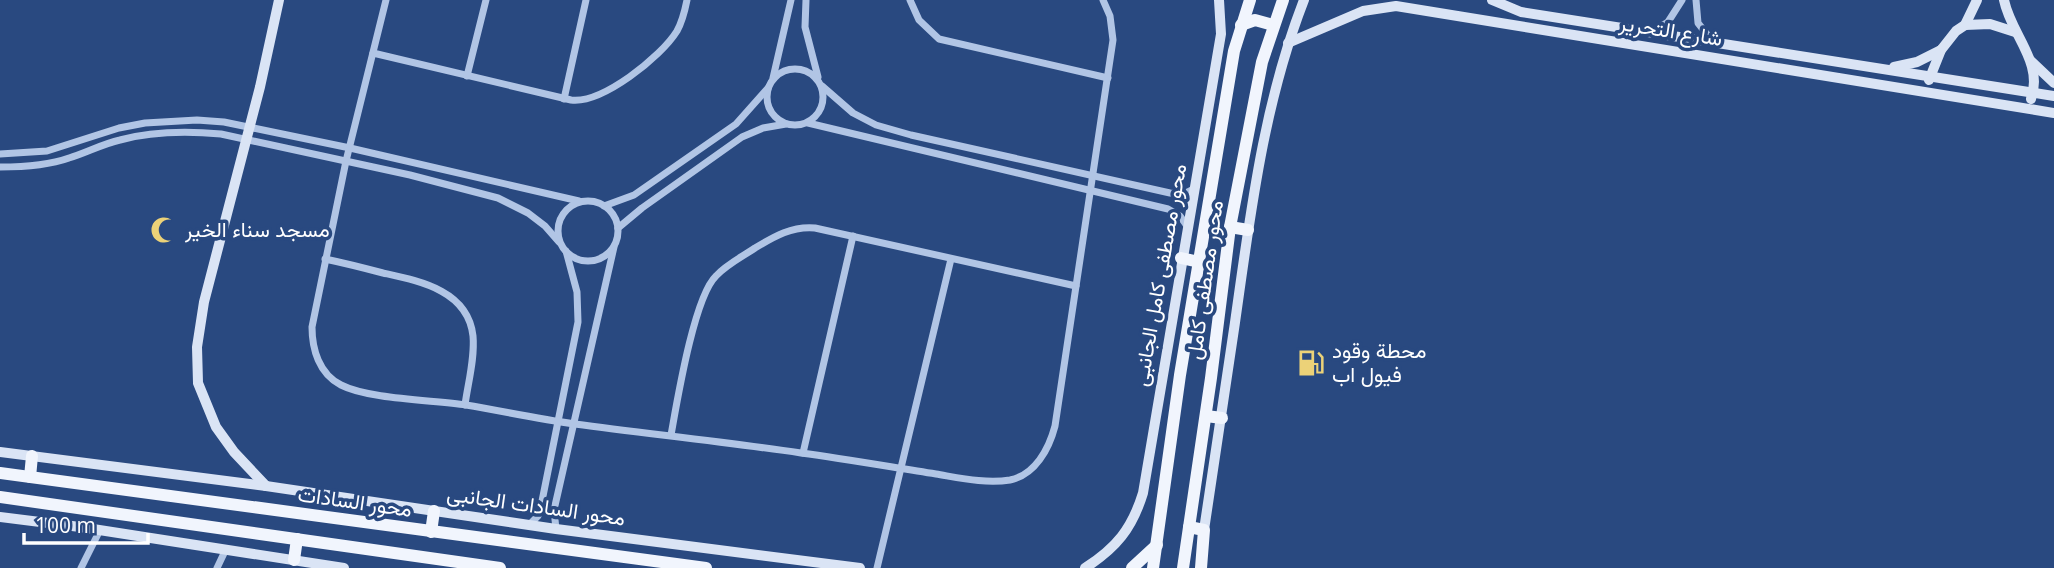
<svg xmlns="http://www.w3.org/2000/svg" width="2054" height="568" font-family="'Open Sans',Vazirmatn,sans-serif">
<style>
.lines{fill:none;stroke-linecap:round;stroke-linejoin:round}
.street{stroke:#b1c5e5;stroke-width:7}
.secondary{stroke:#dae4f5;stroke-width:10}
.primary{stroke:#f1f5fd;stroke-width:12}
.labels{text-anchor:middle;stroke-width:7;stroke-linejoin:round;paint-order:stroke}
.street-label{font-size:21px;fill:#fff;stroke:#294980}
.poi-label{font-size:21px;fill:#fff;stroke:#294980;text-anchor:start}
</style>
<rect width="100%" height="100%" fill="#294980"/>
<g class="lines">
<g class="street">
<path d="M386,0L346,161L312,327C312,349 319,374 341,385C368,399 432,400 466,405C502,411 538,419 575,424C650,434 726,442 801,453C846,459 891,467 936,474C960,478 986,484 1010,480C1035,475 1049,449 1055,426L1113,40L1110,16L1103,0"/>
<polyline points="806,0 805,27 818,77"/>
<polyline points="910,0 919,20 939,39 1108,78"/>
<polyline points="1696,0 1698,23 1713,42"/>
<polyline points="1652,32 1668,22 1682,0"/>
<path d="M373,53L571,100C602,104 661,57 677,31C682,22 685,10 687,0"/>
<circle cx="795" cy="97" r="28"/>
<polyline points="467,76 486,0"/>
<polyline points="773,78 791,0"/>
<polyline points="822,86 853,113 876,125 911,135 1170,193 1184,194 1194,189"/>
<polyline points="564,99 586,0"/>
<polyline points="808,123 1168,209 1180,216 1187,226"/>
<polyline points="0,154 47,151 119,128 145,123 197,120 224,122 350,148 579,201"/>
<path d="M0,167C23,167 47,166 69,158C86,153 102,144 120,140C153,131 187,131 221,134L410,175L498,198L528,213L545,226L559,242"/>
<circle cx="588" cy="231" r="30"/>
<polyline points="604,206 634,195 736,124 768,88"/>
<polyline points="618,228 642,208 742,137 763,128 786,124"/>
<path d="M325,259C344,263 364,268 383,273C419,281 468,290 473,336C475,358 468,383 465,405"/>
<path d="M671,435C677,402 694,297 716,276C727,264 742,257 755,248C775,236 792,226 815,228L1076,286"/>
<polyline points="803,453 853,236"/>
<polyline points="529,525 538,516 541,506 578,322 577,292 566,251"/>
<polyline points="556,529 554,510 614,247"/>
<polyline points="81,568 100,530"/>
<polyline points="217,568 226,549"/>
<polyline points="877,568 951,259"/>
</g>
<g class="secondary">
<polyline points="1492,0 1521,12 2054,96"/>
<path d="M2004,0C2011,35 2044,62 2031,99"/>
<polyline points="1965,25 1990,24 2015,32"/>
<polyline points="1288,43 1363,11 1396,6 2054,113"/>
<polyline points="2031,61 2054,83"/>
<polyline points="1894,67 1917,62 1941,50"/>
<polyline points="1929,80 1941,50 1956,31 1965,25 1977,0"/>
<polyline points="0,452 266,486 556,529 860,568"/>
<polyline points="266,486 234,452 216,427 198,383 197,347 204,302 260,87 279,0"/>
<polyline points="0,517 80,527 344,568"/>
<path d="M1204,530C1216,452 1228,373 1239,294C1253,194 1267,95 1304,0"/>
<path d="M1085,568C1116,548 1132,529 1143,493L1221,34L1219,0"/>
</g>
<g class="primary">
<polyline points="1241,25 1255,20 1273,25"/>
<polyline points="1230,227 1248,230"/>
<polyline points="1181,258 1199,262"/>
<polyline points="1206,416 1222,418"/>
<polyline points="0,473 706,568"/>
<polyline points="30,477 32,456"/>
<polyline points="0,497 500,568"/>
<polyline points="1189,527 1204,530 1201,568"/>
<polyline points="431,532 434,511"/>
<polyline points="294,560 297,539"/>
<polyline points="1132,568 1157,545"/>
<polyline points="1153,568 1180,375 1234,51 1250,0"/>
<polyline points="1183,568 1211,378 1230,227 1262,62 1283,0"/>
</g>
</g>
<defs>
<g id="mosque-bare" transform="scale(2.1)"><path d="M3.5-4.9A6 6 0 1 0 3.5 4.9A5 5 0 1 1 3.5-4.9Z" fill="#ecd278" stroke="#294980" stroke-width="2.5" paint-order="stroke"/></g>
<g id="fuel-bare" transform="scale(2.1)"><path d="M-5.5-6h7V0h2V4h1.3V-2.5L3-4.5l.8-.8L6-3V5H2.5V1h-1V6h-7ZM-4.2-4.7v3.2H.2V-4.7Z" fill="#ecd278" stroke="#294980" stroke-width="2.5" paint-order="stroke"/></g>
</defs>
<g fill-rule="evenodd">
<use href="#mosque-bare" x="164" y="230"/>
<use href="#fuel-bare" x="1311" y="363"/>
</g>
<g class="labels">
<g class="street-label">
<text transform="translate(1671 31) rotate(9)" y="7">شارع التحرير</text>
<text transform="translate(1160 275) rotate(-80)" y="7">محور مصطفى كامل الجانبى</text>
<text transform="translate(1205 280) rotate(-82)" y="7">محور مصطفى كامل</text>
<text transform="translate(355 502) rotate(8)" y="7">محور السادات</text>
<text transform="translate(536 506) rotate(8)" y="7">محور السادات الجانبى</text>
</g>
<g class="poi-label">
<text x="185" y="237">مسجد سناء الخير</text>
<text x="1332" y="358">محطة وقود<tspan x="1332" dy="24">فيول اب</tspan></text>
</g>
</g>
<path d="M24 533v10h124v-10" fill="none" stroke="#ffffff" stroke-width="3.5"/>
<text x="35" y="533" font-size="21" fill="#ffffff" stroke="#294980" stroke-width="5" paint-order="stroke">100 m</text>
</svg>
